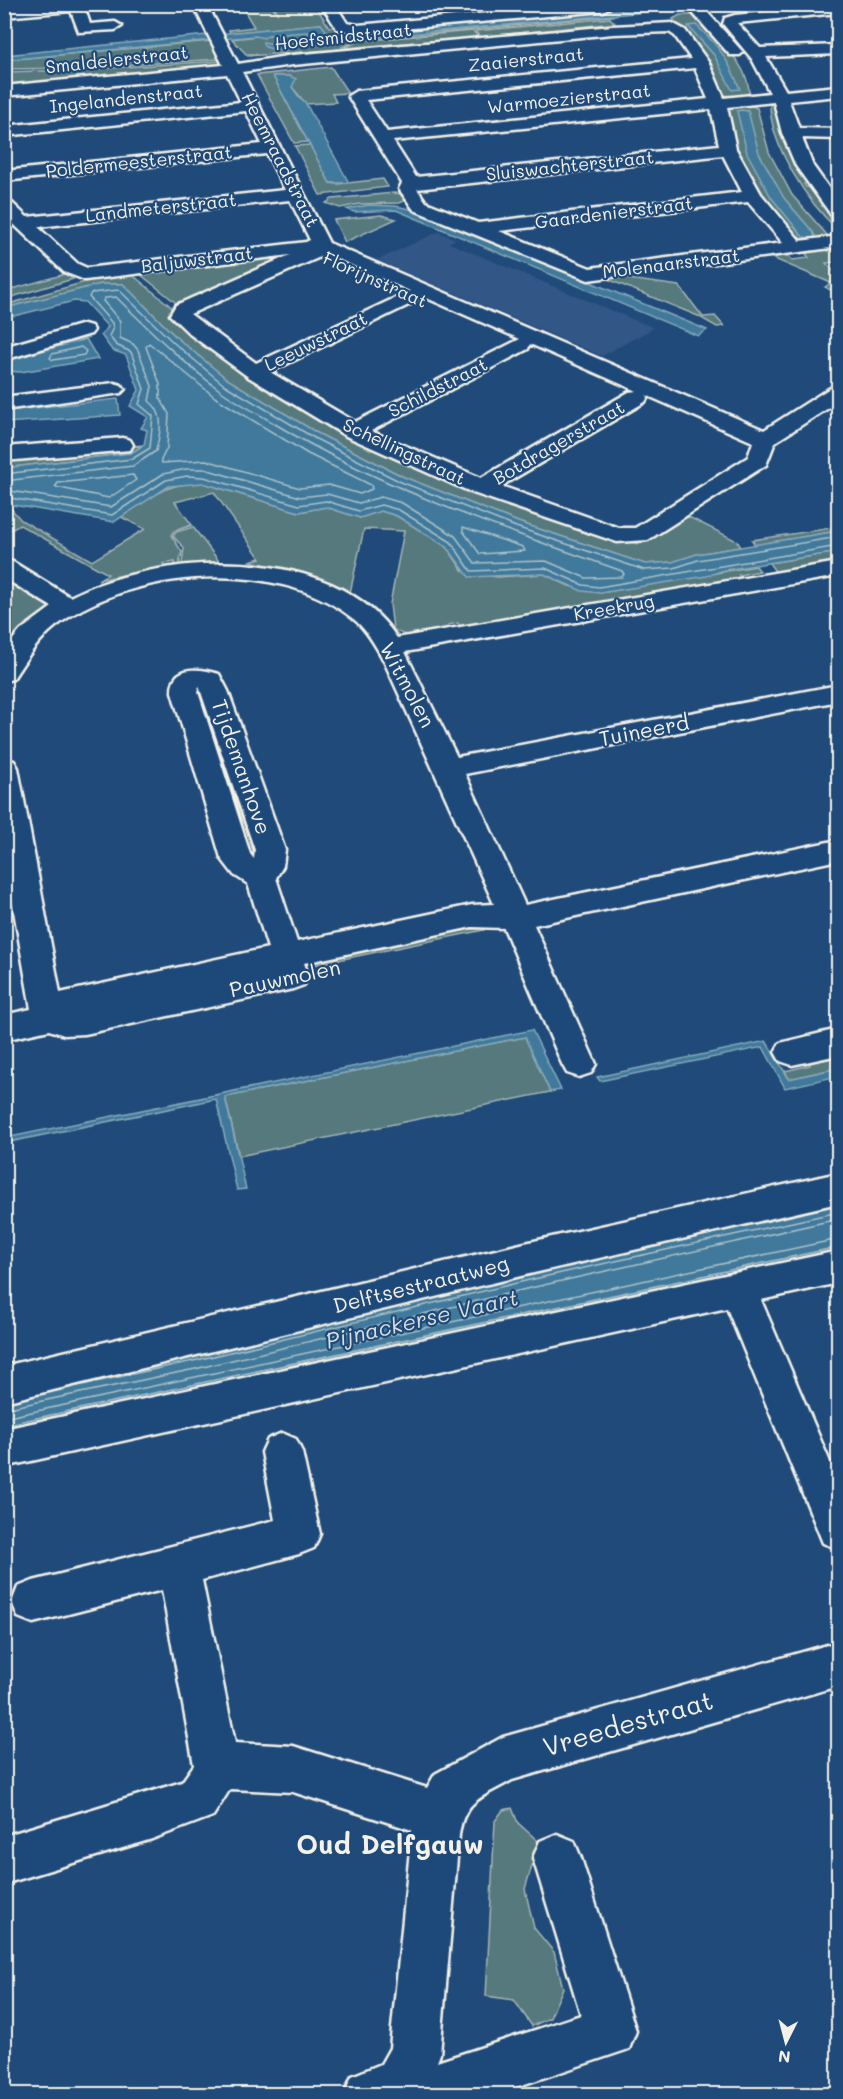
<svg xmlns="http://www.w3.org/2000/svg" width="843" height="2099" font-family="Mali,sans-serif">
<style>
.built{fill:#335685}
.green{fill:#57797e;stroke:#a6b5b3;stroke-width:1.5}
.water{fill:#41799b;stroke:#89a9ba;stroke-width:1.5}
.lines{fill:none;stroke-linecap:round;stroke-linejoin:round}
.shore{stroke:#acc1c9;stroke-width:1.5}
.minor-casing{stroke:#f4f1e8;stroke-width:5}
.minor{fill:#1f4a7a;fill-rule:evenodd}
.labels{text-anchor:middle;stroke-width:4.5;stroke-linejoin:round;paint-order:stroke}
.far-street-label{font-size:18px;fill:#f4f1e8;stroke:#1f4a7a}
.street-label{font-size:21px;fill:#f4f1e8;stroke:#1f4a7a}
.water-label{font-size:22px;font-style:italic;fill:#d9dfdc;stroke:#1f4a7a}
.near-street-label{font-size:26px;fill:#f4f1e8;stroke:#1f4a7a}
.near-neighbourhood-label{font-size:27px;font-weight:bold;fill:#f4f1e8;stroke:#1f4a7a}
</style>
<rect width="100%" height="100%" fill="#1f4a7a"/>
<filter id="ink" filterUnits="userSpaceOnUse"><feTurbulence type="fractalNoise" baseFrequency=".0167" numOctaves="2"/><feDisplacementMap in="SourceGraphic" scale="12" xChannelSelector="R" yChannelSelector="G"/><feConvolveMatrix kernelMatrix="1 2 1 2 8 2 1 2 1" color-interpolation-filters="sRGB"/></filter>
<g filter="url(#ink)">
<polygon class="built" points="438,232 456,239 449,243 654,328 602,356 377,260"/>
<g class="green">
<polygon points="268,5 271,5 278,14 274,5 315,5 329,27 338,26 343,32 603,8 606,11 330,36 321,24 230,33 229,30 254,27 242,7"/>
<path d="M716,5H824C798,7 735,17 716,5Z"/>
<polygon points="610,15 612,16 369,40 473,31 478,37 344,48 361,40 342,47 343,49 247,56 257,54 246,54 232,39 313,30 325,42"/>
<path d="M680,15H692L702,24H706C722,43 749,67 749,93L743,97L724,95L710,63L673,19Z"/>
<polygon points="610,18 615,23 480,37 475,31"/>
<polygon points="211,41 220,59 76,68 5,69 5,60"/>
<polygon points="221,61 222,65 5,89 4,72 76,70"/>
<polygon points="331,67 348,93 332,94 336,102 306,104 292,87 289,76 273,76 308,142 294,143 257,75"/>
<polygon points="746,103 757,108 769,152 792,195 827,235 821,241 801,241 760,193 735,145 726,107"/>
<path d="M770,104H778L809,183L804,184L806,187H812L838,220V230C808,203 770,146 770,104Z"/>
<polygon points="310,145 330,183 338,184 383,179 388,187 320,195 295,146"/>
<polygon points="394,193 402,194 406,200 400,203 360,204 340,208 326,203 332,199"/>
<polygon points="381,215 396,219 345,242 334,220"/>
<polygon points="824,250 838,253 838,265 835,262 826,263 838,276 838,294 825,287 831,283 772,258 787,254 792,260 809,258 805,252"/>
<polygon points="284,256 289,259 201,297 195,295 190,297 194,300 180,306 135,270"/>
<polygon points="129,272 174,309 170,311 313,413 599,532 638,544 683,514 737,541 741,547 697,554 673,562 645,564 518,522 404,477 319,434 227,379 178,339 123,284 101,284 5,308 5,305 92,280"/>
<polygon points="616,273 630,275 628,279 679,286 703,317 715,316 724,326 717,327 698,316 605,278"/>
<polygon points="65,274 73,279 5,299 5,291"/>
<path d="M144,445L131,453L5,468L7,504L21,520L92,561L145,529L121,517C152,497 165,482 203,483L299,512L326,507L360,518L381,511L397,516L447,547L463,571L497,577L544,574L569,586L600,593L756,566L760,571L739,575L743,581L462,630L458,623L448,625L452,631L423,636L421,633C409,636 403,636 393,629L390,604L404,531L364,529L350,593L309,576L250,561L260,558L214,492L175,502L192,525L174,531L171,535L182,552L179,565H175V562L163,564V567L98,580L108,574L20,525L5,533V457Z"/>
<polygon points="193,527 218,560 219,562 182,564 184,548 173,536 176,532"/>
<polygon points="838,527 838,531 755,545 752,540"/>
<polygon points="838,552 838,564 777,574 769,563"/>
<polygon points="4,573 53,605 27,624 7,645 4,645"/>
<polygon points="207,699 262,858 252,860 246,857 200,701"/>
<polygon points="478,920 484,930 314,965 306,962"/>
<polygon points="525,1037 550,1092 239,1156 225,1097"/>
<polygon points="838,1051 838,1068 789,1079 785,1071 810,1065 807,1058"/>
<polygon points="512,1808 518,1823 539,1842 525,1889 534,1928 554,1952 563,1988 550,2018 532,2026 514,2000 486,1996 495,1821 503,1810"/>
</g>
<g class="water">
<path d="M673,5L680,6L678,9L321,42C303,45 281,55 264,46L263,42L283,46L313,38L308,32L268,35L264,38L255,36L5,60V55L308,25L321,24L330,36Z"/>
<path d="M696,25C719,46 728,59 740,89L732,90L714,55L688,26Z"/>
<polygon points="273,76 289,76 296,79 292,87 299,97 305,102 348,181 346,183 330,183"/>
<polygon points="741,110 748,111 759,153 784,198 813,232 815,236 812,238 803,237 771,197 747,153 737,111"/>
<polygon points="369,205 395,206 415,210 707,330 698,336 396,210 354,212 347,209"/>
<polygon points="101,284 123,284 178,339 227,379 319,434 404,477 518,522 645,564 672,562 697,554 838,531 838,552 724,570 707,576 600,593 582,591 544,574 469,577 447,547 397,516 381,511 360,518 326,507 299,512 203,483 169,486 114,522 7,504 5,468 131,453 144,445 147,430 141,428 148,417 130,406 139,390 126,355 112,350 101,335 108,327 85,302 74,301 14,316 5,311 5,308"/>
<polygon points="86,339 98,359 21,372 5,371 5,361"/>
<polygon points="118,399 120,415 5,423 5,411"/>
<polygon points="532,1030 561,1090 550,1092 525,1037 225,1097 246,1189 237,1190 216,1099 5,1143 5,1138"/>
<polygon points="766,1041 789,1079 838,1068 838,1076 785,1088 763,1047 600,1081 597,1077"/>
<polygon points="838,1205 838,1252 5,1431 4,1395"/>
</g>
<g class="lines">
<g class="shore">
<polygon points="149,343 216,398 308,454 371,485 372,489 360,494 329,485 300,488 206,460 162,463 161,460 167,448 169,414 160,398 160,384 146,347"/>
<polygon points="81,347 86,351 84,355 53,360 50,358 52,354"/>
<polyline points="4,474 132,459 150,448 153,416 139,404 144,389 131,352 116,345 109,336 113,328 112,323 89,297 91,293 119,290 174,343 223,384 316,439 401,482 516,527 644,570 674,568 698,560 838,537"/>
<polygon points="133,475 136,480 109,498 55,487 58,483"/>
<path d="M4,481L133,466L156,451C160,432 166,414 149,401L152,386L138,350L133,344L120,338V321L103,301L105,298L116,297C149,329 181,361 217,388C235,402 256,412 275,424C387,491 500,528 622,571L624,574L622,577L586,578L546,561L475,563L455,536L402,503L381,497L359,503L327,494L300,497L205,469H186L163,474L111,507L4,490"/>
<polyline points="4,497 112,515 166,480 187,476 204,477 299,505 326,501 359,511 381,505 399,510 451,542 471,571 545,568 583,585 599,587 838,546"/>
<polygon points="463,527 523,547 525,551 480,554 463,531"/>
<polyline points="63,1389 193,1361 525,1281 838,1212"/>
<polyline points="4,1409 195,1369 526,1289 838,1219"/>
<polyline points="4,1418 838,1239"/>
<polyline points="4,1425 838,1247"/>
</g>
<g class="minor-casing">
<g id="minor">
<polygon points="47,4 104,4 102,7 85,9 90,24 115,22 122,26 115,30 79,32 71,11 4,17 4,9"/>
<path d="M193,4H242L235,8L210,10L238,64L293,55L613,26L672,23L685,30L709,63L724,98L770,93L752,59L723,24L725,18L735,15L838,5V13L737,23L760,48L838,45V54L766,57L786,91L838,86V96L789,101L799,128L838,129V139L802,138L813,166L838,201V217L832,216L796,166L782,133L774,102L727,107L736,149L761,194L800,241L838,236V247L588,280L414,210L399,189L402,183L348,96L356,91L691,59L675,36L669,32L613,34L293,65L242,72L329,243L764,430L830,388L838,387V402L775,442L766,465L648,540L617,542L473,493L346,436L247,376L191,335L170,315L176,305L290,255L85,280L64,272L4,215V200L10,201L27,217L285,190L267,154L4,181V171L262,144L246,111L4,136V126L241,102L227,74L4,96V86L223,65ZM695,68L708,99L387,132L366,100ZM711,109L719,145L416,177L393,141ZM723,155L742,192L478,223L426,202L417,189ZM290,200L310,240L306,242L87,268L78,264L38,227ZM748,202L783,243L590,268L499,231ZM327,254L410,291L256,363L190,314ZM422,296L520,339L355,422L270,372L419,300ZM530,344L637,391L629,392L481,478L371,431L528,349ZM646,395L753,442L748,457L635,528H619L501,486L645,402L648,397Z"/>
<polygon points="321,4 335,4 347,23 358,25 583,4 609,4 610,7 603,11 358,33 337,29"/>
<polygon points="685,4 700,4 740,49 743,52 740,55 730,55"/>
<polygon points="84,324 91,326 94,330 91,334 4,360 4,347"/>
<polygon points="114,383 121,385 125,389 121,393 4,410 4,397"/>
<polygon points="122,438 130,440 133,445 130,450 4,461 4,447"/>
<path d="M4,560L13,562L70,597C161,551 334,542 397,638L838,562V576L405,652L457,757L838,685V701L465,774L525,905L838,840V860L534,925L596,1064L591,1073L579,1077L567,1073L562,1064L504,928L472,927L304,963L309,977L304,985L293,989L85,1034L64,1035L49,1030L4,1040V1015L31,1009L4,853V759L14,761L18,768L60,993L268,948L248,884L234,875L221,858L172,692C172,663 201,669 219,674L228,691L285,850L283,866L276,878L297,942L472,905L494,904L384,661C376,646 368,632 356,621C280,556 132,568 56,626C37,641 26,659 13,679L4,681V650L21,630L52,607L4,578ZM199,686L255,850L254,859L250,854L198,692Z"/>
<polygon points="838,1029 838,1055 792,1065 780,1061 775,1052 780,1043"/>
<polygon points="838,1173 838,1203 525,1275 4,1402 4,1366 525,1243"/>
<polygon points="838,1251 838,1283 761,1300 838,1481 838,1549 823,1543 727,1308 4,1467 4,1429"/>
<path d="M282,1433L296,1439L302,1452L320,1534L314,1548L299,1554L202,1580L235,1743L293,1746L427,1788L435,1774L503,1737L838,1642V1686L512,1780C483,1797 464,1799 459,1835L440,2054L437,2062L581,2015L533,1858L540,1841L557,1834L574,1841L581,1858L636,2031L629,2049L495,2094H344L352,2076L381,2064L390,2048L412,1830L293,1792L230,1789L213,1816L152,1839L4,1884V1836L182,1782L194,1765L162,1590L33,1623L18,1617L12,1602L18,1587L33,1581L275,1520L262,1452L268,1439Z"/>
</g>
</g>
<use href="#minor" class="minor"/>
</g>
</g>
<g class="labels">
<g class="far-street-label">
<text transform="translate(343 37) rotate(-6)" y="6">Hoefsmidstraat</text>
<text transform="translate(117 60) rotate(-6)" y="6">Smaldelerstraat</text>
<text transform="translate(526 60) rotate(-6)" y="6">Zaaierstraat</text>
<text transform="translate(126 99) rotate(-6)" y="6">Ingelandenstraat</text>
<text transform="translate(569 99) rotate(-6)" y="6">Warmoezierstraat</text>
<text transform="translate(280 160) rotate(63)" y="6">Heemraadstraat</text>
<text transform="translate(139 162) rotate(-6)" y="6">Poldermeesterstraat</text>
<text transform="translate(570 166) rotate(-6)" y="6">Sluiswachterstraat</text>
<text transform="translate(161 208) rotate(-6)" y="6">Landmeterstraat</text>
<text transform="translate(614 213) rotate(-7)" y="6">Gaardenierstraat</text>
<text transform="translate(197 260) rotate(-7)" y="6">Baljuwstraat</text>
<text transform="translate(671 264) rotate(-7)" y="6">Molenaarstraat</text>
<text transform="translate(375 280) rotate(24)" y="6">Florijnstraat</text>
<text transform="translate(316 342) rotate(-26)" y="6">Leeuwstraat</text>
<text transform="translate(438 388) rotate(-27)" y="6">Schildstraat</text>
<text transform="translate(559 443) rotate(-30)" y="6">Botdragerstraat</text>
<text transform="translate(404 452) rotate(25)" y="6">Schellingstraat</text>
<text transform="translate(614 608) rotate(-10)" y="6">Kreekrug</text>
</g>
<g class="street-label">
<text transform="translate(407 685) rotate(62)" y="7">Witmolen</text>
<text transform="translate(644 731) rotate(-11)" y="7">Tuineerd</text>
<text transform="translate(241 767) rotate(71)" y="7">Tijdemanhove</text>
<text transform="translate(285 979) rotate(-12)" y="7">Pauwmolen</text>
<text transform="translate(421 1285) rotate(-14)" y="7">Delftsestraatweg</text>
</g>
<g class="water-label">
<text transform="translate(422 1319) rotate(-13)" y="8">Pijnackerse Vaart</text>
</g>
<g class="near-street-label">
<text transform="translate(628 1724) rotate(-16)" y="9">Vreedestraat</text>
</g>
<g class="near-neighbourhood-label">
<text x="390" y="1854">Oud Delfgauw</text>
</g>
</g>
<rect width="843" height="2099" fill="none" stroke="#1f4a7a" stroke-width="24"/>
<rect x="12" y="12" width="819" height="2075" fill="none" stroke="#f4f1e8" stroke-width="2" filter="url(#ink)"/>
<g transform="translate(786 2042) rotate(186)" stroke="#1f4a7a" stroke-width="4.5" paint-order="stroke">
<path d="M0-4.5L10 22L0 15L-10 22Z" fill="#f4f1e8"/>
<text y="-9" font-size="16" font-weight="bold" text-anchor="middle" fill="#f4f1e8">N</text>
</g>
</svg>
